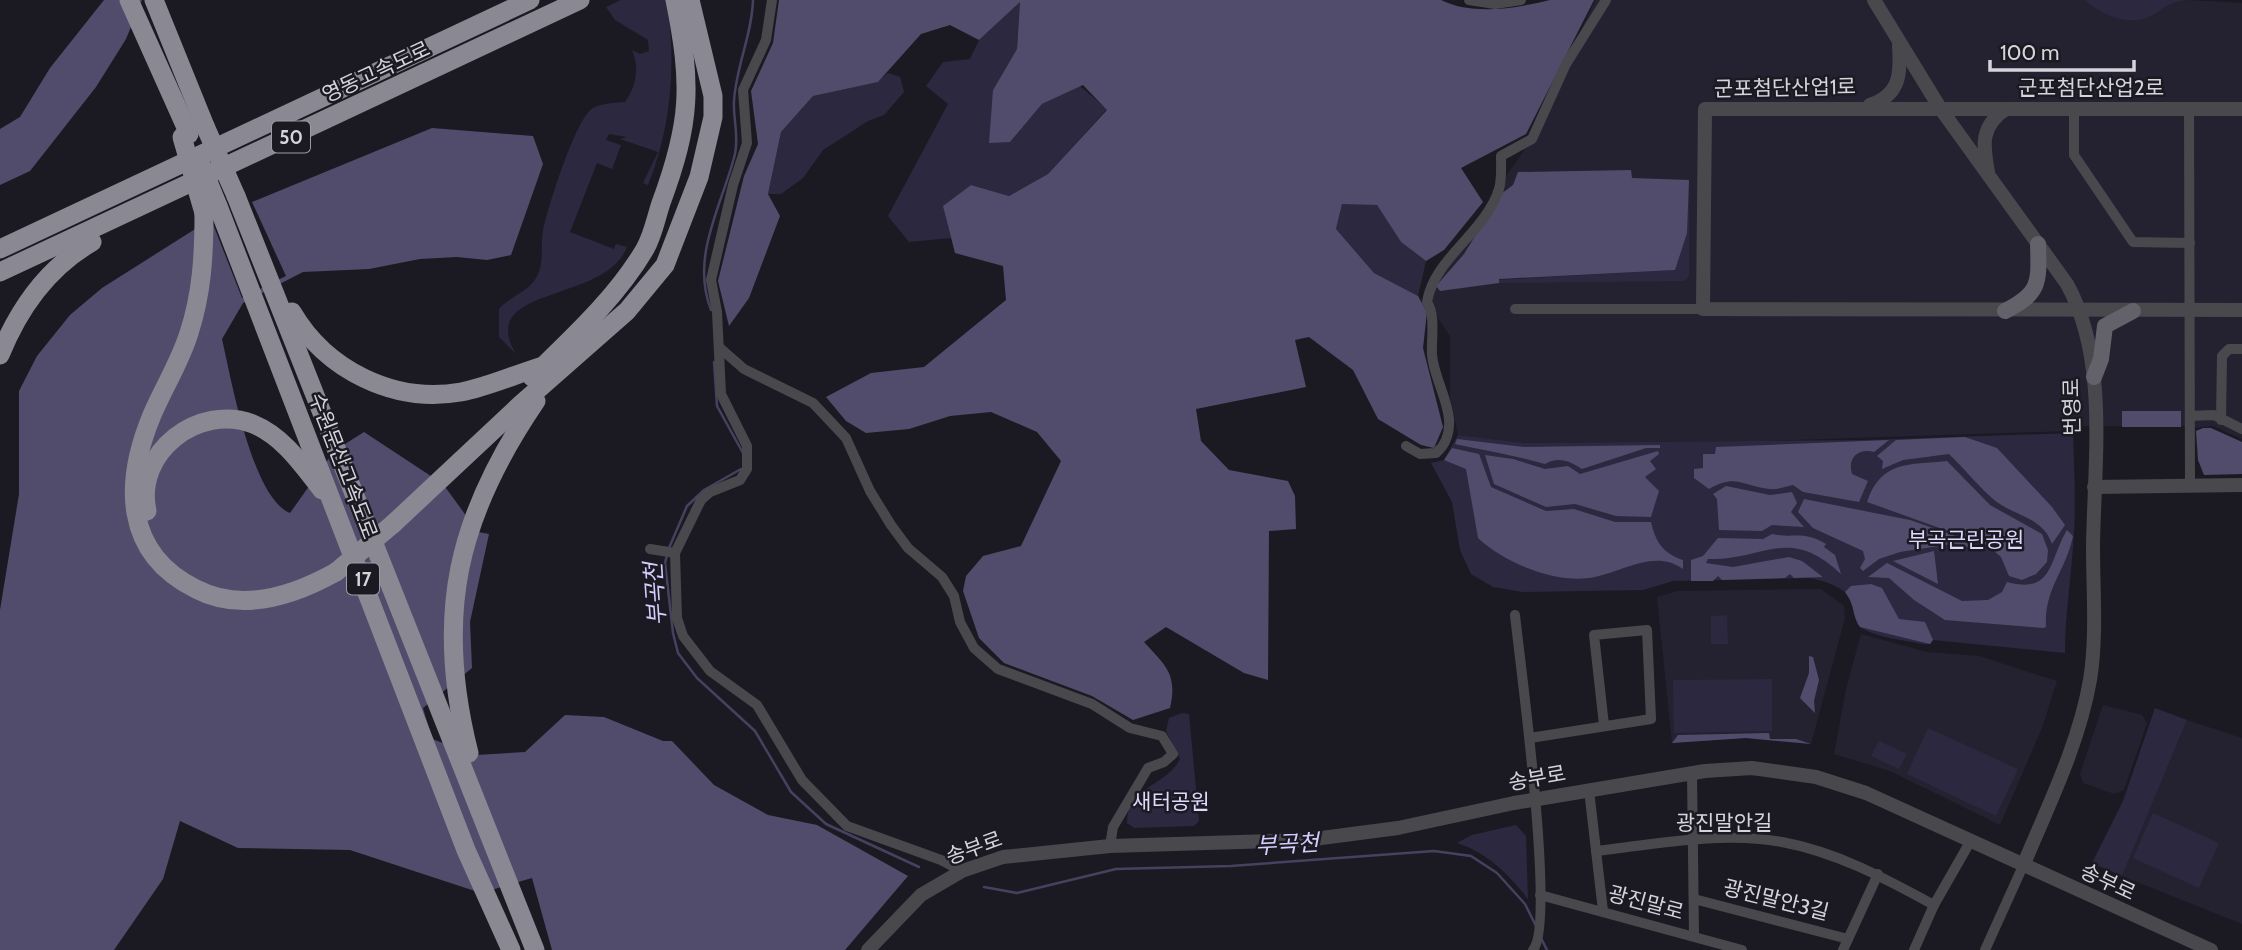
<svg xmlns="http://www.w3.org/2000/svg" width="2242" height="950" font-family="Cabin,'Noto Sans KR',sans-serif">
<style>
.built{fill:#242230}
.green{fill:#2c2840}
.forest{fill:#514c6b}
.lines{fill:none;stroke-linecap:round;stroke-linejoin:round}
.stream{stroke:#45415f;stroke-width:2.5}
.minor{stroke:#49484d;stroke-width:10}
.tertiary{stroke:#49484d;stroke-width:14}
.secondary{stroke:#63626a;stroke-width:16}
.motorway{stroke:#898893;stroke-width:19}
.motorway-bridge{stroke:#898893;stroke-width:19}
.labels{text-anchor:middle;stroke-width:5;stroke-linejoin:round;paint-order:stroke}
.shield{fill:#1b1a23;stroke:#9d9ca4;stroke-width:2}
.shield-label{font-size:19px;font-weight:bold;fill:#d5d4db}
.street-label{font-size:21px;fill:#d5d4db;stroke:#1b1a23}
.park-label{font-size:21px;fill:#ded9fd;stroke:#1b1a23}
.water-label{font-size:23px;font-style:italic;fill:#d3cdfc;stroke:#1b1a23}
</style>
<rect width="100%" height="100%" fill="#1b1a23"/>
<g class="built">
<polygon points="1595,0 2084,0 2116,18 2153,15 2165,4 2186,0 2242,3 2242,439 2213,426 2185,429 2185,426 2075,426 2067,431 1765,441 1525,443 1458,435 1450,397 1450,336 1427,302 1430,285 1532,139"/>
<polygon points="1821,589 1844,606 1845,618 1811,744 1746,738 1672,743 1657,597 1678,591"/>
<polygon points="1861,634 1927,652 1979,656 2057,681 2042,728 2000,825 1890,771 1834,754 1846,689"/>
<polygon points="2103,705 2142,715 2147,723 2124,790 2114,794 2083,783 2080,774"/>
<polygon points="2187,720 2242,738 2242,924 2122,876"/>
</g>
<g class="green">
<path d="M621,0H667C676,63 672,126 648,185L643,183L658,152L620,139L627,137L609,134L606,140L621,145L612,169L597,163L570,232L614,249L616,244L627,247C605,304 475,285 516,354L499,337V309C509,297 528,292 536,278C545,263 540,247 543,231C547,210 576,117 593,108C602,103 615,103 625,102C636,87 640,68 632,50L640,54L649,51L648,40L615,20L606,7Z"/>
<path d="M2084,0H2186C2164,4 2167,7 2151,16C2128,27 2103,15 2084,0Z"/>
<polygon points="1020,1 1017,49 993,90 1010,142 1042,104 1080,86 1107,109 1048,174 1009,196 971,185 944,206 951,238 909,242 888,216 948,104 926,86 943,62 970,59 979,40"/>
<polygon points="888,73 900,77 904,92 884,115 868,121 823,150 803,178 781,194 768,194 781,132 813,96 877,82"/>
<polygon points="1689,180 1689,275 1685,281 1499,283 1499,280 1675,270"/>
<polygon points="1342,203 1377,205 1401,242 1426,261 1418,296 1374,273 1336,229"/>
<path d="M2073,433C2074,466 2076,500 2074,532C2072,573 2065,612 2065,653L1933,640L1930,644H1922C1904,640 1879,638 1863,629C1851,623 1858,608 1852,599C1843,587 1823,580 1809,578L1673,581L1643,590L1523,592L1493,587L1471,574L1460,550L1452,502L1431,463L1444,460L1458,435L1525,443L1867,440Z"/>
<polygon points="1727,615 1728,644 1711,644 1711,616"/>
<polygon points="1772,679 1772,731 1674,733 1673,680"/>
<polygon points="2155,708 2187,720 2122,876 2092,863 2123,801"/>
<path d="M1182,713L1189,714L1199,821L1194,826L1134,828L1127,823C1127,786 1167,786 1180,759L1166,731L1169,718Z"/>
<polygon points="1928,728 2018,769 1996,816 1907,774"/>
<polygon points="1879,741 1907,754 1899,769 1871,756"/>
<polygon points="2153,813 2219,843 2199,888 2133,858"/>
<path d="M1516,825L1526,836L1528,899C1508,874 1488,853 1457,843L1472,835Z"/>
</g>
<g class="forest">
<polygon points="104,0 142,0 126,39 96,87 30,171 0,185 0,129 20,117 50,68"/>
<path d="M779,0H1441C1473,16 1517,8 1550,0C1563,0 1580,0 1594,0L1526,134L1461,168L1483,202L1444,250L1426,261L1401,242L1377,205L1342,204L1336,229L1374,273L1418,296L1427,312L1423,348L1443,427L1434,448L1421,445L1378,419L1353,370L1309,337L1295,340L1306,387L1196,409L1201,441L1229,470L1288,481L1295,496L1296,529L1269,531L1268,680L1244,673L1166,627L1144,642C1165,665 1178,674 1170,708L1133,720L1092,696L1004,663L979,638L963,591L966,576L983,556L1021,546L1061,461L1037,432L991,412L950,416L909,429L866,433L846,421L826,397L871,373L924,367L1006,300L1003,266L955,253L943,206L971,185L1009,196L1048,174L1107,110L1083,85L1042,104L1010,142L989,143L993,90L1017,49L1020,2L979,40L950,25L921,34L878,82L813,96L781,132L768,194L780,216L749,298L729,326L718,281L744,176L758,144L751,91L773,43Z"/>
<path d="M432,128L533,136L543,164L511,255L487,260L457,257L420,259L369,269L303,272L243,303L222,339C231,378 252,498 290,513L334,451L364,432L443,484L478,532L489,534L470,622L472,668L423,708L432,739L476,755L525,752L565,715L604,717L663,741H672L714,785L768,815L817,825L908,876L845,950H552L532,878L481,893L350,850L238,848L180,821L163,879L114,950H0V610L19,494V391L37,356L70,315L102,288L211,219L242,298L286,276L252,202Z"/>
<polygon points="1631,170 1632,178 1689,180 1687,233 1675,270 1499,279 1499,283 1440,291 1436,286 1464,254 1501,194 1513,185 1518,172"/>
<rect x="2122" y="411" width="59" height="16"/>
<polygon points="2203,428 2211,428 2242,442 2242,474 2204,475 2198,460 2196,431"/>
<path d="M1965,437L1997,448L2052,507L2065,525L2052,544C2042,515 2013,517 1992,498C1977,485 1964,468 1949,454L1903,460L1882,469L1883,461L1877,456L1896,440Z"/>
<path d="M1457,439L1524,447L1660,445V448H1646L1582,469C1570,461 1558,456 1545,464C1515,455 1485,451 1455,444Z"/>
<path d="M1889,440L1874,452C1859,448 1847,457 1852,474L1868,481L1859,502L1803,492L1793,485C1786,486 1778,490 1770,489C1742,486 1736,473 1709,489L1694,478V469L1703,468V454H1715L1716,447Z"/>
<path d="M1452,448L1479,454L1491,487L1546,511L1574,509L1615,522H1651C1656,543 1663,553 1683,560V569C1655,549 1624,571 1595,577C1558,585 1504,563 1478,538L1466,469L1444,460Z"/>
<polygon points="1658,451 1659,454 1650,461 1656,469 1645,477 1659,491 1651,517 1616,516 1575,504 1546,507 1494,484 1485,455 1513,459 1545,469 1568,466 1580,474"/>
<path d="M1947,461L1990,505L2042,534L2048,550L2047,562L2036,574L2022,580L2009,576L2001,557L1987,545L1867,502C1881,460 1909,465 1947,461Z"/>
<polygon points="1726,486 1770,495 1792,492 1797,503 1791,512 1804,527 1772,525 1762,531 1719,530 1717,499 1713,494"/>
<polygon points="1804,499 1910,520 1961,538 1979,549 1952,544 1900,552 1879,559 1863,571 1860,568 1865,559 1863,551 1813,528 1798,512"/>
<path d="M2067,530L2073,536C2066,571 2044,588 2046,627L2043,628L1945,620L1914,600L1889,578L1868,577L1887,563L1962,601L1988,600L2002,592L2007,582C2054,595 2049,559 2067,530Z"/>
<path d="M1772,534C1794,539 1803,530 1826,544L1824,547L1835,555L1841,574C1788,524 1764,561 1708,559L1706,563L1733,567L1789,557L1802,561L1823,577L1794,578L1790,574L1785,578L1722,580L1718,576L1713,581H1691V560L1703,556L1718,538L1763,539Z"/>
<polygon points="1934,551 1938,584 1893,561"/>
<path d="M1871,584L1882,588L1899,619L1925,622L1933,640L1930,644L1860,627C1851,613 1856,607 1845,592L1851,586Z"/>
<polygon points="1809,656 1813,657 1819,680 1814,701 1815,713 1800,698 1809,673"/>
<polygon points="1769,733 1770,739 1796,739 1811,744 1746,738 1672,743 1678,735"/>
</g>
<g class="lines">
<g class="stream">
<path d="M711,310C690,256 722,206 735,154C739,135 733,119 734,101C736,66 752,35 753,0"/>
<polyline points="714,362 717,406 743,453"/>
<polyline points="669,548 687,506 704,490 741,469"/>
<polyline points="667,555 665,563 673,633 678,653 697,678 755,731 791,792 826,824 919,867"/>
<polyline points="984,887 1017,893 1116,869 1231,866 1434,851 1471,856 1497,873 1525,904 1536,926"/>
<polyline points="1541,938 1547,950"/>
</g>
<g class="minor">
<polyline points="772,0 766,40 743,90 747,143 733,185 711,280 717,312 721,394 747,446 747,469 740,480 710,492 701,500 675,553 677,618 683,636 710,671 757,705 802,780 847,826 941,860 962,871"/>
<polyline points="1469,0 1495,4 1521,0"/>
<polyline points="2189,109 2190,486"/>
<polyline points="2074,110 2074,155 2133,242 2190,243"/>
<polyline points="1515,309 1703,309"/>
<polyline points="720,348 744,369 813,403 846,438 870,491 891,525 908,548 942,577 954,596 960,622 974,648 998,669 1092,704 1130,728 1162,736 1173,754 1164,762 1148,768 1113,827 1110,846"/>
<polyline points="2190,416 2214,415 2242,429"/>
<polyline points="2221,420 2222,356 2229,349 2242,349"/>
<path d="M1406,446L1420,454L1436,453C1446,445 1450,432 1449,419C1447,397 1434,377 1432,355C1431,340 1436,315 1427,302C1434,258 1486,232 1499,189C1502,179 1501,166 1501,156L1532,139L1566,64L1606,0"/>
<polyline points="650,549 675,553"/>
<path d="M1515,615C1520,663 1556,924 1533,950"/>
<polyline points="1530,738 1651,719 1647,630 1594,635 1604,725"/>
<polyline points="1692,773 1694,936"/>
<polyline points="1589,790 1603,911"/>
<path d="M1596,851C1657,844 1721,831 1782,842C1837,852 1886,879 1934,905"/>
<polyline points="1540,895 1742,950"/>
<polyline points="1694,899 1848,939"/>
<polyline points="1843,950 1878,874"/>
<polyline points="1914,950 1934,905 1970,842"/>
<polyline points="1985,950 2023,866"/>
</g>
<g class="tertiary">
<path d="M1874,0L1940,108L2067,284C2109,360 2094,463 2093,547C2093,590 2097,637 2090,680C2079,744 2048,806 2023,866"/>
<path d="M1870,105C1900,95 1901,74 1899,46"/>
<polyline points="2242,109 1705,109 1703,309 2242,310"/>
<path d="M1988,172C1983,145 1980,126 2006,109"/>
<polyline points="2094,487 2242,485"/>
<polyline points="868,950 921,895 962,871 1003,857 1110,846 1306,840 1398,828 1514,803 1705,771 1752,768 1816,777 1866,793 2211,950"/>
</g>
<g class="secondary">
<path d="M2005,311C2041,293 2039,282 2038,244"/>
<polyline points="2094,377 2101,359 2105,326 2133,311"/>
</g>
<g class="motorway">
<polyline points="129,0 189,134"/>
<polyline points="154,0 205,126"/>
<polyline points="236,196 535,950"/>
<polyline points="218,206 466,850 511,950"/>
<path d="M204,213C204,255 202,293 189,333C180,362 164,387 152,415C124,482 123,553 196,589C242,613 293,596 336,572"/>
<polyline points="0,249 530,0"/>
<polyline points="0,272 580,0"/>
<path d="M292,312C326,370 394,404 461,392C488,387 516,374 543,366"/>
<path d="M0,355C19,308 47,268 92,242"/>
<path d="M532,377C572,338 617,297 645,249C653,235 656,218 661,203C691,122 692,85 675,0"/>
<path d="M147,511C134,452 199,403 253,424C283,436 303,466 322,490"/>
<polyline points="393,524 519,406 627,311 665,265 699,177 713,117 713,96 690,0"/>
<path d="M469,753C434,615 457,517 536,401"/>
</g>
<g class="motorway-bridge">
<polyline points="205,126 236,196"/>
<polyline points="182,137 204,213"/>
<polyline points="201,164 218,206"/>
<polyline points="336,572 393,524"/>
</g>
</g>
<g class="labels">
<g class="shield">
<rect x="272" y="121.5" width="38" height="31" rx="5"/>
<rect x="347" y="563.5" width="32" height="31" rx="5"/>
</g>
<g class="shield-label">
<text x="291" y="144">50</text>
<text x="363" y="586">17</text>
</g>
<g class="street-label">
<text transform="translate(376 72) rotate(-25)" y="7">영동고속도로</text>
<text transform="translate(1785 88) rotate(-1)" y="7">군포첨단산업1로</text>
<text x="2091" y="95">군포첨단산업2로</text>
<text transform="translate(2072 407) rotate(-91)" y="7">번영로</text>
<text transform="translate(343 466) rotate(69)" y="7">수원문산고속도로</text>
<text transform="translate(1537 778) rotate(-10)" y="7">송부로</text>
<text x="1724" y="830">광진말안길</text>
<text transform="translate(974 848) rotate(-20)" y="7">송부로</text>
<text transform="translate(2108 882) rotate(25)" y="7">송부로</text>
<text transform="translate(1776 900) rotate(14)" y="7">광진말안3길</text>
<text transform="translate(1646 903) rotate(15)" y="7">광진말로</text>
</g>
<g class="park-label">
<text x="1966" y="547">부곡근린공원</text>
<text x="1171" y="809">새터공원</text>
</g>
<g class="water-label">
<text transform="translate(655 594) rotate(-94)" y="8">부곡천</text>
<text transform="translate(1287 844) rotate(-3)" y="8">부곡천</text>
</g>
</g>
<path d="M1990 60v10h144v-10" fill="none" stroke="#d5d4db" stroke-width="3.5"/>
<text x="2000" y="60" font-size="21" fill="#d5d4db" stroke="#1b1a23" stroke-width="5" paint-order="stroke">100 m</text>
</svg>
